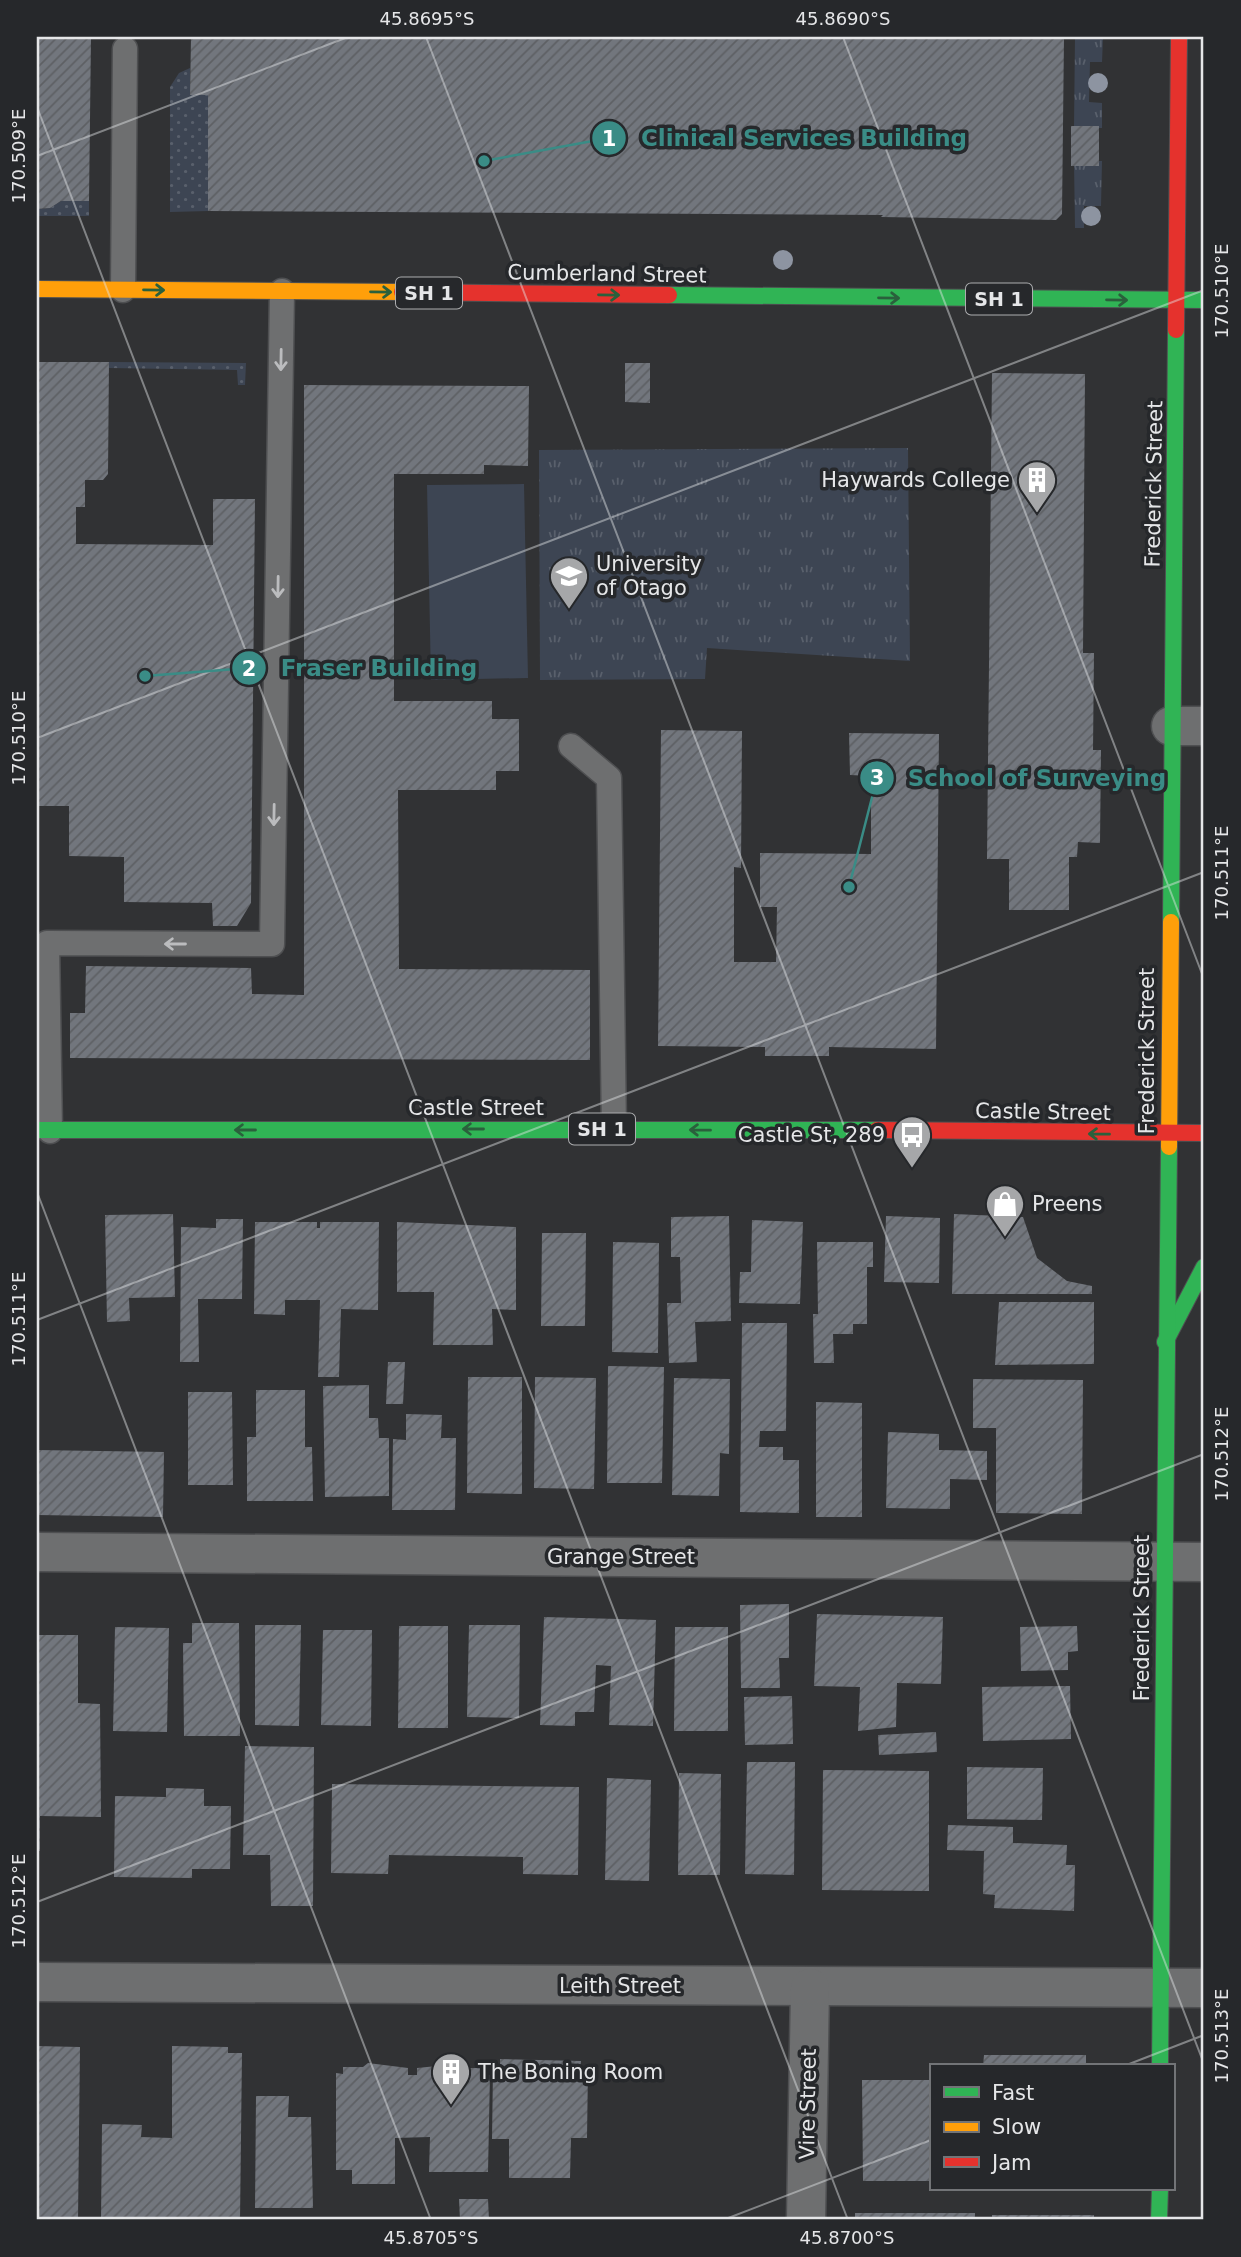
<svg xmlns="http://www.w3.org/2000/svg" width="1241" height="2257" font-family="'DejaVu Sans',sans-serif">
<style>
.grass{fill:url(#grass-tufts)}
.garden{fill:url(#garden-dots)}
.pitch{fill:#3d4553}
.building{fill:url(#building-hatch)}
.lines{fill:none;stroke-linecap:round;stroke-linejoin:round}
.lane-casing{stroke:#4e4f51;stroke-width:27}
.street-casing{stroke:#4e4f51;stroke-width:41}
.fast-casing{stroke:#4e4f51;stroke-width:18}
.slow-casing{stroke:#4e4f51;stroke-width:18}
.jam-casing{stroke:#4e4f51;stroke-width:18}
.lane{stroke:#6e6f70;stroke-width:24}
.street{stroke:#6e6f70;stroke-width:38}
.fast{stroke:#30b455;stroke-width:16}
.slow{stroke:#ff9f0a;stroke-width:16}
.jam{stroke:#e5322d;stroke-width:16}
.tree{fill:#8d94a1}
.oneway{stroke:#2a603c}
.oneway2{stroke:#bbbcbe}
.ticks{fill:none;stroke:#e5e6e8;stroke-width:2;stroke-opacity:0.45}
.labels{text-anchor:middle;stroke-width:7;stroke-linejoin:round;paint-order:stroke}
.shield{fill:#26282b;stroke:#acadaf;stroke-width:2}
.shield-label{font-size:19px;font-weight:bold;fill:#e5e6e8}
.street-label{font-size:21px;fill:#e5e6e8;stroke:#26282b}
.poi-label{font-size:21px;fill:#e5e6e8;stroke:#26282b;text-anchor:start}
.leader{fill:none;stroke:#3a8c86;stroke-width:2.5}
.callout-dot{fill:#3a8c86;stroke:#26282b;stroke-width:2.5}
.mark-label{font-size:21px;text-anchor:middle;font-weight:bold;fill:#fff}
.callout-label{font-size:23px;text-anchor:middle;font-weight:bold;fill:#3a8c86;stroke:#26282b;stroke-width:7;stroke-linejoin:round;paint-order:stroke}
.neatline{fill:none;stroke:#e5e6e8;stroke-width:2.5}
.ticks-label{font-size:18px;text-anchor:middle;fill:#e5e6e8}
</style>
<defs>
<pattern id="grass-tufts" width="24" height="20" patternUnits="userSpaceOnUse" patternTransform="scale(1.75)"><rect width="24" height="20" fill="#3d4553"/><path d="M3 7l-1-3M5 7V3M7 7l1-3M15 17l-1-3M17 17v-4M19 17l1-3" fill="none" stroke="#59606c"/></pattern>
<pattern id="garden-dots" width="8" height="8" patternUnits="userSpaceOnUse" patternTransform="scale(1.75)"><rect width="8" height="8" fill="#3d4553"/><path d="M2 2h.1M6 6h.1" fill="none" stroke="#59606c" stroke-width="1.8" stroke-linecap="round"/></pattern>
<pattern id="building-hatch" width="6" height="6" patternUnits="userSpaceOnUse" patternTransform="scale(1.75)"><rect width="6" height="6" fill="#72767d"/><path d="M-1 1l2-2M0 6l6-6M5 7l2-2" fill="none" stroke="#5e6064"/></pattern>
</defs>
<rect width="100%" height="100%" fill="#313234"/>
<g class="grass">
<polygon points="1075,37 1103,37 1102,62 1090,62 1089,102 1102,103 1102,128 1074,128"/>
<polygon points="1074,161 1102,161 1101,206 1084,206 1084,228 1075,228"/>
<polygon points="908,448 910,661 707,648 705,679 540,680 539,450"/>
</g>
<g class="garden">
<polygon points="190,68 190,94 208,95 208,211 170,212 170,87 179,73"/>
<polygon points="61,201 89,201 89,216 37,216 37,209 50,208"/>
<polygon points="109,362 246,363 245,385 238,385 237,370 109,368"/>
</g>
<polygon class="pitch" points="524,484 528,678 431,680 427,485"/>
<g class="building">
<polygon points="37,37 91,37 89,201 61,201 50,208 37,209"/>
<polygon points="191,37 1064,37 1062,214 1056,220 881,217 883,215 208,211 208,95 190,95"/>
<rect x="1071" y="126" width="28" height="40"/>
<polygon points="37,362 109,362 108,474 103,480 85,480 85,507 76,507 76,544 213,545 213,499 255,499 251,903 237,926 213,926 212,903 124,902 124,857 69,856 69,806 37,806"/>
<polygon points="625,363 650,363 650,403 625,402"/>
<polygon points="992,373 1085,374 1083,653 1094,653 1093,750 1101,750 1100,843 1078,842 1077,857 1069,857 1069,910 1009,910 1009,859 987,859"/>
<polygon points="304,385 529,386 528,466 484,465 484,474 394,474 394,701 492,701 492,719 519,719 519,771 496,771 496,790 398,790 399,969 590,970 590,1060 70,1058 70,1013 85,1013 86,966 251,968 252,994 304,995"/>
<polygon points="661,730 742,731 741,868 734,867 734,962 776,962 777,907 760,907 760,853 871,854 871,776 850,775 849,733 939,734 936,1049 829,1047 829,1056 765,1056 765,1047 658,1046"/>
<polygon points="173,1214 175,1297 129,1298 130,1321 107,1322 105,1215"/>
<polygon points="954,1214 1023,1217 1037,1258 1067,1281 1092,1286 1092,1294 952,1294"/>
<polygon points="729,1216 731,1321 695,1322 697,1362 669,1363 667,1303 681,1303 680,1257 671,1257 671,1217"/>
<polygon points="886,1216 940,1218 939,1283 884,1282"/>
<polygon points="216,1219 243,1219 242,1299 198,1299 199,1362 180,1362 181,1227 216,1228"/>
<polygon points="752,1220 803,1222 800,1304 739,1303 740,1272 751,1272"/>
<polygon points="255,1222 317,1222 317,1228 320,1228 320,1222 379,1222 378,1310 341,1309 339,1377 318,1377 320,1300 285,1300 285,1315 254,1314"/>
<polygon points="397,1222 516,1227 516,1310 492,1309 493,1345 433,1345 434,1292 397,1292"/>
<polygon points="542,1233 586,1233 585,1326 541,1326"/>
<polygon points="613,1242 659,1243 658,1353 612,1352"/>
<polygon points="817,1242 873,1242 873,1267 867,1267 867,1324 853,1324 853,1334 833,1334 834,1363 814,1363 813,1314 818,1314"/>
<polygon points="999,1302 1094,1302 1094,1364 995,1365"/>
<polygon points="742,1323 787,1323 786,1431 760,1431 759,1447 783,1447 783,1460 799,1460 799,1513 740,1512"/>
<polygon points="388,1362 405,1362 403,1404 386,1404"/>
<polygon points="608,1366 664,1367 662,1483 607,1483"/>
<polygon points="468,1377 522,1377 522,1494 467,1493"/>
<polygon points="535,1377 596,1378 594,1489 534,1488"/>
<polygon points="674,1378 730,1379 729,1454 720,1453 719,1496 672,1495"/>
<polygon points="973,1379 1083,1380 1082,1514 996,1513 996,1428 973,1428"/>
<polygon points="369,1385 369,1418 378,1418 379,1438 389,1438 389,1496 325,1497 323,1386"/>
<polygon points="256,1390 305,1390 305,1447 312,1447 313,1501 247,1501 247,1437 256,1437"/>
<polygon points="188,1392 232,1392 233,1485 188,1485"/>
<polygon points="816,1402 862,1403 862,1517 816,1517"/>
<polygon points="406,1414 442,1415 441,1438 456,1438 455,1510 392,1510 393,1439 406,1440"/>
<polygon points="888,1432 939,1434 939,1450 987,1451 987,1480 950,1479 950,1509 886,1508"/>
<polygon points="37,1450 164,1452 163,1517 37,1515"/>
<polygon points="789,1604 789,1658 779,1658 780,1688 741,1688 740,1605"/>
<polygon points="817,1614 943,1617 941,1684 897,1683 896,1727 858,1731 860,1687 814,1686"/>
<polygon points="544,1617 656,1620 653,1726 609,1725 611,1666 596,1665 594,1712 575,1712 575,1726 540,1725"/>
<polygon points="192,1623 239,1623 240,1736 184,1736 183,1643 192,1643"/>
<polygon points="255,1625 301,1625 299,1726 255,1725"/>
<polygon points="469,1625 520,1625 519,1718 467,1717"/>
<polygon points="399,1626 448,1626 448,1728 398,1728"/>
<polygon points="1077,1626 1078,1651 1068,1652 1068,1670 1021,1671 1020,1627"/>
<polygon points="115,1627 169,1628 167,1732 113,1731"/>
<polygon points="675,1627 728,1627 728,1731 674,1731"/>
<polygon points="323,1630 372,1630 371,1726 321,1725"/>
<polygon points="37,1635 78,1635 78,1703 100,1704 101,1817 40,1816 40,1851 37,1851"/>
<polygon points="1070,1686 1071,1739 983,1741 982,1687"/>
<polygon points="792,1696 793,1744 745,1745 744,1697"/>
<polygon points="936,1732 937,1752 879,1755 878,1735"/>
<polygon points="245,1746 314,1747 313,1906 271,1906 270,1855 243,1855"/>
<polygon points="747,1762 795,1762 794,1875 745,1874"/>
<polygon points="967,1767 1043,1768 1042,1820 967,1819"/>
<polygon points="823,1770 929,1771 929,1891 822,1890"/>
<polygon points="679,1773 721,1774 720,1875 678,1875"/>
<polygon points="607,1778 651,1780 649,1881 605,1880"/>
<polygon points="332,1784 579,1787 578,1875 523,1874 523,1857 389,1855 388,1874 331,1873"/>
<polygon points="166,1788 204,1789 204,1806 231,1806 230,1869 192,1869 192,1878 114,1877 115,1796 166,1797"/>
<polygon points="948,1825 1013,1827 1013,1843 1067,1845 1066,1865 1075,1865 1074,1911 994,1908 995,1895 983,1894 984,1851 947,1850"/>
<polygon points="37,2046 80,2047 78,2220 37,2220"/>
<polygon points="172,2046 228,2047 228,2053 242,2053 240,2220 101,2220 102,2124 142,2125 141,2137 172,2138"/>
<polygon points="984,2055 1086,2055 1086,2066 983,2066"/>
<polygon points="500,2059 581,2061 580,2070 588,2069 587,2138 571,2138 570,2178 509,2178 509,2139 492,2139 493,2068 500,2069"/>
<polygon points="368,2063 408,2068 408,2075 417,2075 417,2068 457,2064 462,2068 482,2068 482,2075 490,2075 488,2172 429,2172 430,2137 395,2138 395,2184 352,2184 352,2170 336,2170 336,2073 343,2074 343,2067 363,2067"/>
<polygon points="862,2080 931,2080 931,2181 863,2181"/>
<polygon points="256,2096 289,2096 288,2117 311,2117 313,2208 255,2208"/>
<polygon points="459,2199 488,2199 489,2220 460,2220"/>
<rect x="855" y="2213" width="120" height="7"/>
<rect x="992" y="2215" width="102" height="5"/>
</g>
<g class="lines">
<g class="lane-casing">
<g id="lane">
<polyline points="123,290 125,49"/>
<polyline points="571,746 609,778 614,1129"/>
<polyline points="50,1131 47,943 272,944 282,291"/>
</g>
</g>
<g class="street-casing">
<g id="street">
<polyline points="1171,726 1204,726"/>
<polyline points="37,1552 1204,1562"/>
<polyline points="37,1982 1204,1988"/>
<polyline points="806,2220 810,1988"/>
</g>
</g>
<g class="fast-casing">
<g id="fast">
<polyline points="669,295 1204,300"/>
<polyline points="1171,922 1176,330"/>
<polyline points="37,1130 877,1130"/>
<polyline points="1165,1342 1204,1267"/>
<polyline points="1160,2066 1169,1147"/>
<polyline points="1159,2220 1160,2189"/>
</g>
</g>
<g class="slow-casing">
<g id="slow">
<polyline points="37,289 402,292"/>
<polyline points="1169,1147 1171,922"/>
</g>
</g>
<g class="jam-casing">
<g id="jam">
<polyline points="402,292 669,295"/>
<polyline points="1176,330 1179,37"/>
<polyline points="877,1130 1204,1133"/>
</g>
</g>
<use href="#lane" class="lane"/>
<use href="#street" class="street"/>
<use href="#fast" class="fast"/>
<use href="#slow" class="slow"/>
<use href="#jam" class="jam"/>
</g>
<g class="tree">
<circle cx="1098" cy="83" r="10"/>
<circle cx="1091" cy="216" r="10"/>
<circle cx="783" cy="260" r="10"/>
</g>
<defs><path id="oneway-shaft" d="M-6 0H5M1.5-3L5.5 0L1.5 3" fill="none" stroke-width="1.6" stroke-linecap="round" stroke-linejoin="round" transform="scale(1.75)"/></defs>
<g class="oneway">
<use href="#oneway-shaft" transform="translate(154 290) rotate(1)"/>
<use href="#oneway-shaft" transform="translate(381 292) rotate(1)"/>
<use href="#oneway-shaft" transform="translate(609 295) rotate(1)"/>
<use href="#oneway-shaft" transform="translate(889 298) rotate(1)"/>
<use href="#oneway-shaft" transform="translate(1117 300) rotate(1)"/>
<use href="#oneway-shaft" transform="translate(473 1129) rotate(180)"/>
<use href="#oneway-shaft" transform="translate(245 1130) rotate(180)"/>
<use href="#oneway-shaft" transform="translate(700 1130) rotate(-179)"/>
<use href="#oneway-shaft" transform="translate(1099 1134) rotate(-179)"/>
</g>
<g class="oneway2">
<use href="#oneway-shaft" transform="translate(281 360) rotate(91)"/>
<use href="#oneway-shaft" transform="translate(278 587) rotate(91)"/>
<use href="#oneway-shaft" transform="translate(274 815) rotate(91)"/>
<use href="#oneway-shaft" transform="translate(175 944) rotate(-180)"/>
</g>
<path class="ticks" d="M426,37L1204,2064M843,37L1204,979M37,107L848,2220M37,156L348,37M37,738L1204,290M37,1192L431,2220M37,1320L1204,872M37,1902L1204,1454M1124,2066L1204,2035M723,2220L931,2140"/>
<defs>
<g id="building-pin" transform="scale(2.0125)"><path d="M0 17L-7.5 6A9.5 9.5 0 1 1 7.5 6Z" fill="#a6a7a9" stroke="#26282b"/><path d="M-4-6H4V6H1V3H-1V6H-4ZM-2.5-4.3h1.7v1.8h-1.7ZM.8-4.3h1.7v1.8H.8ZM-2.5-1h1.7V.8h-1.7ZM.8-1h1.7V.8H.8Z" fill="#fff"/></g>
<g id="university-pin" transform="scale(2.0125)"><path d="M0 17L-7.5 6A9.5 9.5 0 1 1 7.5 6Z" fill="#a6a7a9" stroke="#26282b"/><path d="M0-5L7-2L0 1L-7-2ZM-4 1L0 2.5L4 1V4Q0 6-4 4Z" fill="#fff"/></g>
<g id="bus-pin" transform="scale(2.0125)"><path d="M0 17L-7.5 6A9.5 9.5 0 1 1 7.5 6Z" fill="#a6a7a9" stroke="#26282b"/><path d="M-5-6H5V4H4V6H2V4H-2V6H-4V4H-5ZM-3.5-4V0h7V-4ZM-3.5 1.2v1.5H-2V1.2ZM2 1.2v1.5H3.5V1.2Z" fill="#fff"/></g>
<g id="shop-pin" transform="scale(2.0125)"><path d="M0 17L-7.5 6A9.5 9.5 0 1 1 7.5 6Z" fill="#a6a7a9" stroke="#26282b"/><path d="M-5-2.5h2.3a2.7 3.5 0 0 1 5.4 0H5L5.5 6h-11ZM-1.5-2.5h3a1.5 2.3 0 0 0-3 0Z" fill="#fff"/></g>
</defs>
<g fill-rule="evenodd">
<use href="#building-pin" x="1037" y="480"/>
<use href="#university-pin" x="569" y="576"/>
<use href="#bus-pin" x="912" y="1135"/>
<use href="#shop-pin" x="1005" y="1204"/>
<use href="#building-pin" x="451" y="2072"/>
</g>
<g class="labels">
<g class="shield">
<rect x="396" y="277.5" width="66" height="31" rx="5"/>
<rect x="966" y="283.5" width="66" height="31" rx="5"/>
<rect x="569" y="1113.5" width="66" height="31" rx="5"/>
</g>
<g class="shield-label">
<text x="429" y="300">SH 1</text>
<text x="999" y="306">SH 1</text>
<text x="602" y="1136">SH 1</text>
</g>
<g class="street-label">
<text transform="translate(607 274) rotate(1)" y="7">Cumberland Street</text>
<text transform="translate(1154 484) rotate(-89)" y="7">Frederick Street</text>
<text transform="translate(1147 1051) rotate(-90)" y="7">Frederick Street</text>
<text x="476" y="1115">Castle Street</text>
<text transform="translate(1043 1112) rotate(1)" y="7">Castle Street</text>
<text x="621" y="1564">Grange Street</text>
<text transform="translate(1142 1618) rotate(-90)" y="7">Frederick Street</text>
<text x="620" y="1993">Leith Street</text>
<text transform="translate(808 2104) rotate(-89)" y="7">Vire Street</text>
</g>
<g class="poi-label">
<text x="1010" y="487" text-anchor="end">Haywards College</text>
<text x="596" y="571">University<tspan x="596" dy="24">of Otago</tspan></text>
<text x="885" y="1142" text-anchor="end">Castle St, 289</text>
<text x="1032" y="1211">Preens</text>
<text x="478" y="2079">The Boning Room</text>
</g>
</g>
<path class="leader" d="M484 161L609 138M145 676L249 668M849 887L877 778"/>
<g class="callout-dot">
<circle cx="484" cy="161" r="7"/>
<circle cx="145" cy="676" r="7"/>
<circle cx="849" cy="887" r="7"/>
<circle cx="609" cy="138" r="18"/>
<circle cx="249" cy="668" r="18"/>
<circle cx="877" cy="778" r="18"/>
</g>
<g class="mark-label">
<text x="609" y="146">1</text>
<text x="249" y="676">2</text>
<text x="877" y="785">3</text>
</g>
<g class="callout-label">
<text x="804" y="146">Clinical Services Building</text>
<text x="379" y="676">Fraser Building</text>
<text x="1037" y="786">School of Surveying</text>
</g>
<rect width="1241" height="2257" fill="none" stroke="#26282b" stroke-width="77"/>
<rect x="930" y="2064" width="245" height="126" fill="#26282b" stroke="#727477" stroke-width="2"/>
<rect x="944" y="2087" width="35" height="10" fill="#30b455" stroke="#727477" stroke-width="2"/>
<text x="992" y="2100" font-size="21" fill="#e5e6e8">Fast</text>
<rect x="944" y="2122" width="35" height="10" fill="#ff9f0a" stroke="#727477" stroke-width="2"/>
<text x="992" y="2134" font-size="21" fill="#e5e6e8">Slow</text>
<rect x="944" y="2157" width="35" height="10" fill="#e5322d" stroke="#727477" stroke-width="2"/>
<text x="992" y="2170" font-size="21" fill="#e5e6e8">Jam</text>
<rect x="38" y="38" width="1164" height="2180" class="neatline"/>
<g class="ticks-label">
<text x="427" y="25">45.8695°S</text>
<text x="843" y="25">45.8690°S</text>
<text transform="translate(19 156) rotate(-90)" y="6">170.509°E</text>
<text transform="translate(1222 291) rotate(-90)" y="6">170.510°E</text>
<text transform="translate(19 738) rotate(-90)" y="6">170.510°E</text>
<text transform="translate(1222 873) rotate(-90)" y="6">170.511°E</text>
<text transform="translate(19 1319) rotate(-90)" y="6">170.511°E</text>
<text transform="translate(1222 1454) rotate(-90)" y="6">170.512°E</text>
<text transform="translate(19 1901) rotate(-90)" y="6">170.512°E</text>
<text transform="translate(1222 2036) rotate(-90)" y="6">170.513°E</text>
<text x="431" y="2244">45.8705°S</text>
<text x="847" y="2244">45.8700°S</text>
</g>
</svg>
